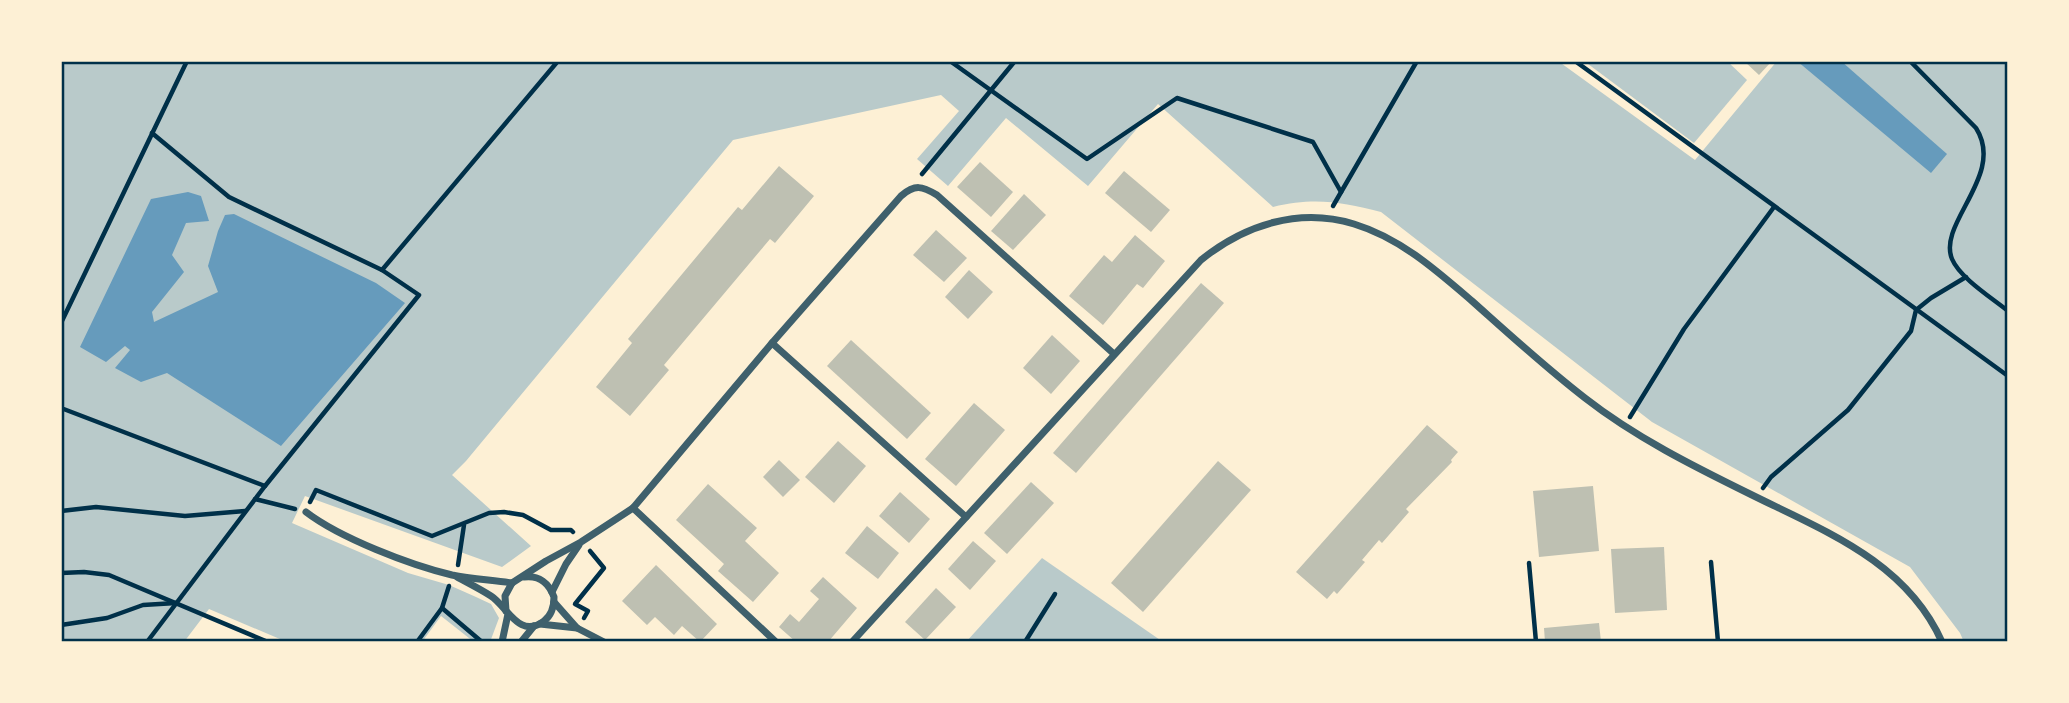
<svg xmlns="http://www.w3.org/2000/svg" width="2069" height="703" font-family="Mulish,sans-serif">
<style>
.green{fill:#b9caca}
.water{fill:#669bbc}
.building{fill:#bec0b2}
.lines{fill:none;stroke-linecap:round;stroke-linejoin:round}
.path{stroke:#003049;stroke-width:4.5}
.minor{stroke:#3f606c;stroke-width:7}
.neatline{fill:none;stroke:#003049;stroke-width:2.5}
</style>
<rect width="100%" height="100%" fill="#fdf0d5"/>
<g class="green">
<path d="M61,61H1558L1695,160L1777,61H2008V642H1964L1960,633L1910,567L1652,422L1381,212C1342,202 1314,197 1273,207L1158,104L1088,186L1006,118L948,186L917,159L959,111L941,95L733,140L466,461L452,475L531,546L502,567L305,496L292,523L408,573L449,585L476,597L491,604L499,618L490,642H474L441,616L422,642H287L209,609L184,642H61Z"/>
<polygon points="1584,61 1727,61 1747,80 1694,143"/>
<polygon points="1042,558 1163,642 966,642"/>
</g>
<g class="water">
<polygon points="1797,61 1841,61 1947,154 1931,173"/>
<polygon points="188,192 201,196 209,221 186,223 172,255 184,272 152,312 154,322 218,292 208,266 218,231 225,215 234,214 376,283 405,303 281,446 167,373 141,382 115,368 130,350 125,346 106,362 80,347 151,199"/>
</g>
<g class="building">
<polygon points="1744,61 1772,61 1759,75"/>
<polygon points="980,162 1013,192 991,217 957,187"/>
<polygon points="779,166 814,196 775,243 770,239 664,365 669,370 630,416 596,387 632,343 628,339 738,207 742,210"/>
<polygon points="1124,171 1170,210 1151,232 1105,193"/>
<polygon points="1024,194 1046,215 1013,250 991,231"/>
<polygon points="936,230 967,258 944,282 913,255"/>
<polygon points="1135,235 1165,261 1143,288 1137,284 1103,325 1069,296 1104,255 1112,262"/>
<polygon points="969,270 993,292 968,319 945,297"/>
<polygon points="1201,283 1224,303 1076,473 1053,453"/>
<polygon points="1052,335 1080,361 1051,394 1023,368"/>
<polygon points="851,340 931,413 907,439 827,366"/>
<polygon points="974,403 1005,430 956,486 925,459"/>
<polygon points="1427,425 1458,452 1451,460 1452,462 1406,509 1409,512 1382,543 1379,540 1362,560 1365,562 1337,594 1334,591 1327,599 1296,572"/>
<polygon points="838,441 866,466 834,503 805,477"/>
<polygon points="779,460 800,480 783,497 763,477"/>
<polygon points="1218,461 1251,490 1143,612 1111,583"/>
<polygon points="1031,482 1054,503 1007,554 984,533"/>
<polygon points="708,484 757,528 745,541 779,573 753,602 718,571 724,564 676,520"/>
<polygon points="1593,486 1599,551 1539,557 1533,491"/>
<polygon points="900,492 930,519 909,543 879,516"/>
<polygon points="867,526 899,553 878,579 845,553"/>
<polygon points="973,541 996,561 970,590 948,569"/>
<polygon points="1664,547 1667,610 1615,613 1611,549"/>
<polygon points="656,565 717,624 700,642 682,626 674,635 655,617 647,625 622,601"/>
<polygon points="823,577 857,608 828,642 796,642 779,627 790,614 799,622 819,599 810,591"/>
<polygon points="936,588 956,607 925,640 905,622"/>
<polygon points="1599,623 1601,642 1545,642 1544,628"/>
</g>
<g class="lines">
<g class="path">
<polyline points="950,61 1087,159 1177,98 1313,142 1341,192"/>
<polyline points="1575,61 2008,376"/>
<path d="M1910,61L1976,128C2006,175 1937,223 1952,259C1960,278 1992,298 2008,311"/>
<polyline points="152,133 229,197 382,270"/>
<polyline points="922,174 1015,61"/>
<polyline points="1333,206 1417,61"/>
<polyline points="61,323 187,61"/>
<polyline points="61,408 265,486"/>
<polyline points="1630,417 1684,329 1774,207"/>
<polyline points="1763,488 1771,477 1848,410 1911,331 1916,310 1931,298 1966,277"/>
<polyline points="255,499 295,509"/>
<polyline points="310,502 316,490 432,536 489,513 504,512 523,515 551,530 571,530 573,532"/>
<polyline points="61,511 96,507 185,516 245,511"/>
<polyline points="1711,562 1718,642"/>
<polyline points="1529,563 1536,642"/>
<polyline points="458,565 464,525"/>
<polyline points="61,573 84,572 109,575 268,642"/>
<polyline points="442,608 482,642"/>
<polyline points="584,618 588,611 575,604 604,568 590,551"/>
<polyline points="61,625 107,618 143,605 176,603"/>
<polyline points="147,642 265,486 419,295 382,270 558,61"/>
<polyline points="417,642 442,608 449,586"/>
<polyline points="1025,642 1055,594"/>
</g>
<g class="minor">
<polyline points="772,343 966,517"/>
<polyline points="633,508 776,642"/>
<path d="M306,512C340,538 410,565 452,575C471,579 492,580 512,583"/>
<path d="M457,577C468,583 480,589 491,596C507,606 519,640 544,621C552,615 554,606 554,597C549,583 539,575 524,577"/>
<polyline points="552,592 566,564 579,545"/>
<polyline points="554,602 577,628 604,642"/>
<path d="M506,611L505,596L512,583L546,561L581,542L633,508L772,343L901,196C915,184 922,186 937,195L1114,354"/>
<polyline points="540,624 577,628"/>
<polyline points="502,642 508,614"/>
<polyline points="521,642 534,626"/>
<path d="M852,642L1201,260C1244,225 1299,207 1354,224C1400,238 1436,270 1472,301C1509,334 1546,368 1585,398C1635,437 1693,466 1750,494C1824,531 1906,561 1942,642"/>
</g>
</g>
<rect width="2069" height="703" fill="none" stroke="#fdf0d5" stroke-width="126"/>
<rect x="63" y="63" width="1943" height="577" class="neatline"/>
</svg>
